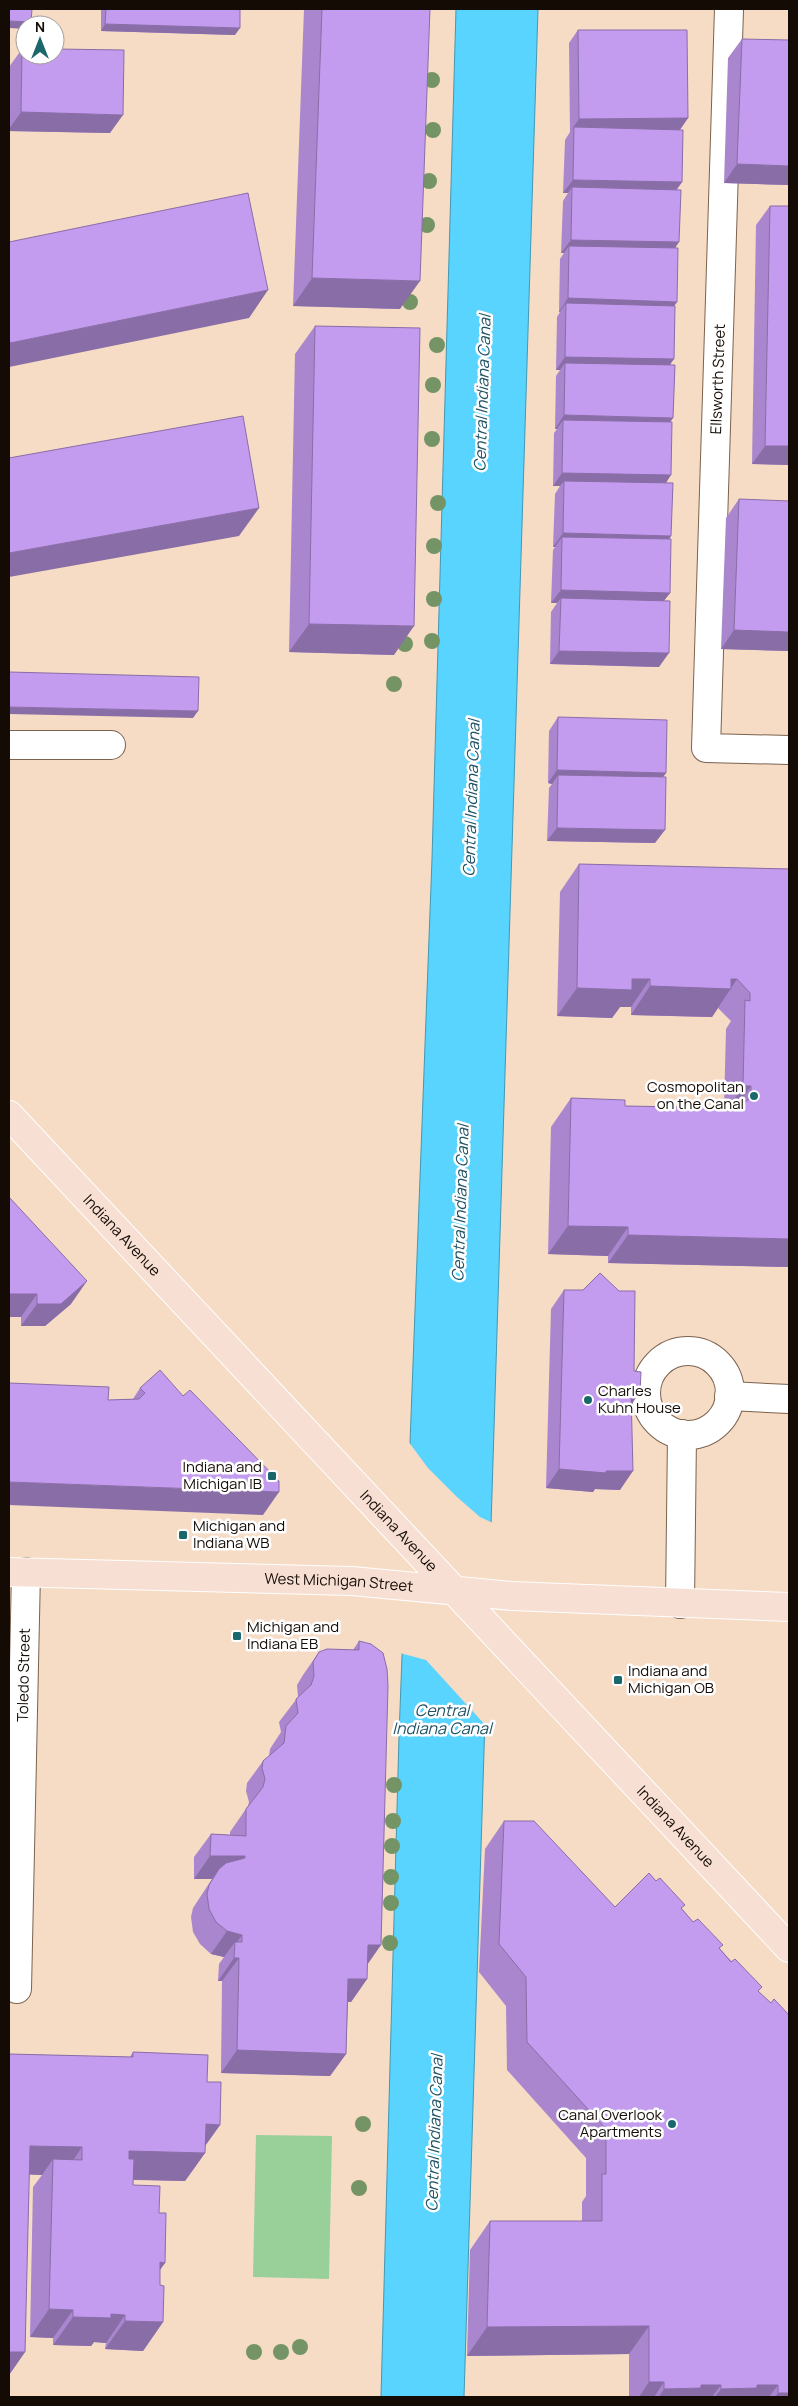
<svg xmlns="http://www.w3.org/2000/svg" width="798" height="2406" font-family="Manrope,sans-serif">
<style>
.green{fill:#99d09a}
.water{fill:#58d4fe;stroke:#4498b3}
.pier{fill:#f6dbc5}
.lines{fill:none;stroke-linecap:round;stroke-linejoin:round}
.minor-casing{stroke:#7b6350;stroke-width:30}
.major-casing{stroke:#fff;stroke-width:30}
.minor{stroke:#fff;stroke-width:28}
.major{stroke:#f7dfd3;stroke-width:28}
.tree{fill:#749466}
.wall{fill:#a986ce}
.shaded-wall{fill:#896da7}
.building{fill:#c49cef;stroke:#896da7}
.poi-dot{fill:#1b686c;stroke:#fff;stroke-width:2}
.labels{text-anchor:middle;stroke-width:5;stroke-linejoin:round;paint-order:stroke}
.street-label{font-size:15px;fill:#140b05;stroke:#fff}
.poi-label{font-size:15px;fill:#140b05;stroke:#fff;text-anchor:start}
.water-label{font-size:16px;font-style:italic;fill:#215466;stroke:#fff}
</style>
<rect width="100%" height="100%" fill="#f6dbc5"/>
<polygon class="green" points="256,2135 332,2136 329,2279 253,2277"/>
<polygon class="water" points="456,9 538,9 464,2397 381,2397 399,1736 432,859"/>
<polygon class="pier" points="408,1441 428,1468 457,1497 480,1517 493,1523 487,1727 426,1660 400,1653"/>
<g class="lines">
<g class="minor-casing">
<g id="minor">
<polyline points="729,9 706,748 789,750"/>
<polyline points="9,745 111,745"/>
<circle cx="688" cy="1393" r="42"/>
<polyline points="729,1396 789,1399"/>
<polyline points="680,1604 682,1434"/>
<path id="s1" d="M17,1989L26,1572"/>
</g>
</g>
<g class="major-casing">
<g id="major">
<path id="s2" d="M9,1115L789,1948"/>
<path id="s3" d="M9,1572L352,1581L512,1596L789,1607"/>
</g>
</g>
<use href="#minor" class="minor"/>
<use href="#major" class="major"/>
</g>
<g class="tree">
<circle cx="432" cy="80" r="8"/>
<circle cx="433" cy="130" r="8"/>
<circle cx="429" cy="181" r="8"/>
<circle cx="427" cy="225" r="8"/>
<circle cx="410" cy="302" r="8"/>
<circle cx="437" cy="345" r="8"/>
<circle cx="433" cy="385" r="8"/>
<circle cx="432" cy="439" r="8"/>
<circle cx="438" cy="503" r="8"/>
<circle cx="434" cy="546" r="8"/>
<circle cx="434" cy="599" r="8"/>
<circle cx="432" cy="641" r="8"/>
<circle cx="405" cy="644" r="8"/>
<circle cx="394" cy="684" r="8"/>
<circle cx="394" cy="1785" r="8"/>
<circle cx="393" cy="1821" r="8"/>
<circle cx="392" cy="1846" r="8"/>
<circle cx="391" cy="1877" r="8"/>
<circle cx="391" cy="1903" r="8"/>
<circle cx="390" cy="1943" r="8"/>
<circle cx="363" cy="2124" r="8"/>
<circle cx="359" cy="2188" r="8"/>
<circle cx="300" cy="2347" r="8"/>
<circle cx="254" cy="2352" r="8"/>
<circle cx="281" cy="2352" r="8"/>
</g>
<g class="wall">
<polygon points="101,9 240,9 235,35 101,31"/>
<polygon points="304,9 430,9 400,309 293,306"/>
<polygon points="578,30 688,118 680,130 682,182 677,189 674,306 670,365 670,422 666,483 671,536 669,539 670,593 664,600 659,667 550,664 551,612 557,603 551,603 553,550 555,547 553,547 555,494 560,486 553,486 554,433 557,429 555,429 556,376 560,370 556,370 557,317 560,312 559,312 560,259 564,253 561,253 563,201 568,193 563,193 565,140 570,132 569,43"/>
<polygon points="742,39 789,185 724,183 728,58"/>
<polygon points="22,49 110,133 9,131 9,67"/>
<polygon points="770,206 789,465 752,464 756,225"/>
<polygon points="315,326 394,655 289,652 295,354"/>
<polygon points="739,499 789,651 721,649 726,518"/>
<polygon points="558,717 666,773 663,777 655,843 547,841 549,788 552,784 548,783 549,731"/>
<polygon points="579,864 789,869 789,1267 608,1263 608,1256 548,1254 551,1127 571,1098 625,1106 724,1108 726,1029 731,1021 718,1008 712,1017 631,1015 631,1007 620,1007 612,1018 557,1016 560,892"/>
<polygon points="9,1197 71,1304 45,1326 21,1326 21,1317"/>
<polygon points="564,1290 632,1404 620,1490 595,1489 593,1492 546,1488 551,1309"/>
<polygon points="140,1388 263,1515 108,1400 133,1399"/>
<polygon points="359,1641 367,1965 367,1979 351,2002 348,2002 346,2054 330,2076 221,2073 222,1981 218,1981 219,1964 224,1957 211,1954 200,1944 193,1932 191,1917 193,1908 212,1879 194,1879 194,1857 211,1834 230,1835 230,1832 248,1806 249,1802 246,1791 247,1783 263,1761 269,1756 270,1749 281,1732 279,1722 298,1697 297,1685 303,1675 319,1652 353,1650"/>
<polygon points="504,1821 615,1907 682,1909 693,1922 720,1949 759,1991 789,2397 629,2397 629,2354 467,2356 470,2250 490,2221 582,2221 582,2202 586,2196 586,2158 507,2070 506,2006 479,1972 485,1849"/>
<polygon points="133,2052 207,2082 220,2125 205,2146 205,2153 185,2181 133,2180 133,2185 159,2213 165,2263 160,2269 160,2285 163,2322 143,2351 105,2349 106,2343 94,2342 91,2346 53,2345 53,2338 30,2337 33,2187 42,2175 29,2174 25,2352 9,2375 9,2054 130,2057"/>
</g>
<g class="shaded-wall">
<polygon points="9,21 31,22 29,25 25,25 25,29 9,28"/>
<polygon points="105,24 240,28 235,35 101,31"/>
<polygon points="21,112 123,115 110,133 9,131 9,129"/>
<polygon points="688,118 678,132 574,127 570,132 579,119"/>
<polygon points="737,164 789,166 789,185 724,183"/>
<polygon points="573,180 682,182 672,196 572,187 568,193 563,193"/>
<polygon points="571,240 679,242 670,256 569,246 564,253 561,253"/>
<polygon points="312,278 420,281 400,309 293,306"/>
<polygon points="268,290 249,318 9,367 9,345 10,343"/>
<polygon points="568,298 677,302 668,315 566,303 560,312 559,312"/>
<polygon points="565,357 674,359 665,372 565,363 560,370 556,370"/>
<polygon points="564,415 673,418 664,431 563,420 557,429 555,429"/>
<polygon points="765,446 789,446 789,465 752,464"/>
<polygon points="562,473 671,475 662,489 564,481 560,486 553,486"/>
<polygon points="259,508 239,536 9,577 9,553"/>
<polygon points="563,533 671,536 662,550 562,537 555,547 553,547"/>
<polygon points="561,590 670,593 660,606 561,598 557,603 551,603"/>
<polygon points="309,624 414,626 394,655 289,652"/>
<polygon points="734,630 789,632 789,651 721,649"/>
<polygon points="559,651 669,653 659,667 550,664"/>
<polygon points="9,707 198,711 193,718 9,714"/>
<polygon points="557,770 666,773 656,786 558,775 552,784 548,783"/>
<polygon points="557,828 665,830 655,843 547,841"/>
<polygon points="632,979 650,979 631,1007 620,1007 612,1018 557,1016 577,988"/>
<polygon points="731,979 737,979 712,1017 631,1015 650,986"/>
<polygon points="743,1086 751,1086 731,1115 724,1115"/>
<polygon points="568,1226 628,1227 608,1256 548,1254"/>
<polygon points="628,1235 789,1239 789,1267 608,1263"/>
<polygon points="87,1281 71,1304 45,1326 21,1326 37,1304"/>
<polygon points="9,1294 37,1294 21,1317 9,1317"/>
<polygon points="631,1392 640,1392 627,1411"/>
<polygon points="559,1469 606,1471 633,1471 620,1490 595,1489 593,1492 546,1488"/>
<polygon points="9,1482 279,1492 263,1515 9,1505"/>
<polygon points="210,1856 245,1856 229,1879 219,1869 212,1879 194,1879"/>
<polygon points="227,1931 242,1935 235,1945 235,1942 224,1957 211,1954"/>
<polygon points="368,1945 381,1945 365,1968"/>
<polygon points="234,1958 239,1958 222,1981 218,1981"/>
<polygon points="348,1979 367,1979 351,2002 332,2002"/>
<polygon points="237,2050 346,2054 330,2076 221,2073"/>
<polygon points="206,2124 220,2125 200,2153"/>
<polygon points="30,2146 82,2147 63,2175 53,2159 42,2175 10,2174"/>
<polygon points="129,2151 205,2153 185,2181 109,2179"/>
<polygon points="160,2262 165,2263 145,2291"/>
<polygon points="49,2309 73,2310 53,2338 30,2337"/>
<polygon points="111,2314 125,2315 106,2343 94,2342 91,2346 53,2345 73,2317"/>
<polygon points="125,2321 163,2322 143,2351 105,2349"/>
<polygon points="649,2326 629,2354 467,2356 487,2327"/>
<polygon points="9,2352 25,2352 9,2375"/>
<polygon points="649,2382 664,2382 654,2397 639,2397"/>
<polygon points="701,2385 721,2385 712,2397 659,2397 664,2389"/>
<polygon points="757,2385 778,2385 769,2397 715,2397 721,2389"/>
<polygon points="778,2393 789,2393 789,2397 775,2397"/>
</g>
<g class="building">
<polygon points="9,9 32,9 31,22 9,21"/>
<polygon points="106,9 240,9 240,28 105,24"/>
<polygon points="322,9 430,9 420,281 312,278"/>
<polygon points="578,30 687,30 688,118 579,119"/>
<polygon points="742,39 789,40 789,166 737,164"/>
<polygon points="22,49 25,49 25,55 55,55 55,49 124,50 123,115 21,112"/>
<polygon points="574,127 683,130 682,182 573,180"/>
<polygon points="572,187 681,190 679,242 571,240"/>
<polygon points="248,193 268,290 10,343 9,337 9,242"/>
<polygon points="770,206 789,206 789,446 765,446"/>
<polygon points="569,246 678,248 677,302 568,298"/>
<polygon points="566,303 675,306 674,359 565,357"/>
<polygon points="315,326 420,328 414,626 309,624"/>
<polygon points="565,363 675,365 673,418 564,415"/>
<polygon points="243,416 259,508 9,553 9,458"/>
<polygon points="563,420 672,422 671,475 562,473"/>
<polygon points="564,481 673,483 671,536 563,533"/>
<polygon points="739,499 789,501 789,632 734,630"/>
<polygon points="562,537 671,539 670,593 561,590"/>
<polygon points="561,598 670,601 669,653 559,651"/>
<polygon points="9,672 199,677 198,711 9,707"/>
<polygon points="558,717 667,720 666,773 557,770"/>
<polygon points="558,775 666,777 665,830 557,828"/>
<polygon points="579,864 789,869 789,1239 628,1235 628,1227 568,1226 571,1098 625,1100 625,1106 739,1108 751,1097 751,1086 743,1086 745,1000 750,1001 750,993 737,979 731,979 731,989 650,986 650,979 632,979 632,990 577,988"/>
<polygon points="9,1197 87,1281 61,1304 37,1304 37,1294 9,1294"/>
<polygon points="600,1273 619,1291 635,1291 634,1371 641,1372 640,1392 631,1392 633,1471 606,1471 606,1473 559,1469 564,1290 583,1290"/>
<polygon points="160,1370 183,1396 190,1390 279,1481 279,1492 9,1482 9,1383 109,1387 108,1400 139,1399 145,1393 140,1388"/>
<polygon points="359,1641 371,1644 383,1653 387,1669 388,1686 381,1945 368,1945 367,1979 348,1979 346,2054 237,2050 239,1958 234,1958 235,1942 242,1942 242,1935 227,1931 216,1922 209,1909 207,1894 209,1885 219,1869 226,1863 245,1858 245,1856 210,1856 211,1834 246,1836 246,1809 263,1787 265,1779 262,1768 263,1761 284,1743 286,1726 298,1713 296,1699 311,1685 314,1676 313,1662 319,1652 327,1649 359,1650"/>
<polygon points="504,1821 534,1821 615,1907 649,1873 656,1881 660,1878 685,1905 681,1908 693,1922 698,1919 723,1945 719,1948 731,1962 735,1959 762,1987 758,1991 771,2003 774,1999 789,2015 789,2393 778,2393 778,2385 757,2385 757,2388 721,2389 721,2385 701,2385 701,2388 664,2389 664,2382 649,2382 649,2326 487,2327 490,2221 602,2221 602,2174 606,2174 606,2129 527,2042 526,1977 499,1944"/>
<polygon points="133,2052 208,2055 207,2082 221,2082 220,2125 206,2124 205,2153 129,2151 129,2159 134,2159 133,2185 160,2186 159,2213 166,2213 165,2263 160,2262 160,2285 164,2286 163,2322 125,2321 125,2315 111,2314 111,2318 73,2317 73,2310 49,2309 53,2159 82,2160 82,2147 30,2146 25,2352 9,2352 9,2054 133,2057"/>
</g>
<g class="poi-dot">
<circle cx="754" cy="1096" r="5"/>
<circle cx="588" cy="1400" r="5"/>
<rect x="267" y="1471" width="10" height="10" rx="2.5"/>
<rect x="178" y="1530" width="10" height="10" rx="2.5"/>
<rect x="232" y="1631" width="10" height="10" rx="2.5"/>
<rect x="613" y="1675" width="10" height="10" rx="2.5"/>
<circle cx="672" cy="2124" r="5"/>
</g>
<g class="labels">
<g class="street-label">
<text transform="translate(718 379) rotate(-88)" y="5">Ellsworth Street</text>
<text dy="5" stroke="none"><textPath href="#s2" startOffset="165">Indiana Avenue</textPath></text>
<text dy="5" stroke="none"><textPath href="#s2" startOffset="570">Indiana Avenue</textPath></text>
<text dy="5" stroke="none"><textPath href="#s3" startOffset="330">West Michigan Street</textPath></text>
<text dy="5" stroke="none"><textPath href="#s1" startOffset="314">Toledo Street</textPath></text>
<text dy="5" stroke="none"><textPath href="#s2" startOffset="975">Indiana Avenue</textPath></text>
</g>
<g class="poi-label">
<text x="744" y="1092" text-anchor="end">Cosmopolitan<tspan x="744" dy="17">on the Canal</tspan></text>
<text x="598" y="1396">Charles<tspan x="598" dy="17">Kuhn House</tspan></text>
<text x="262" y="1472" text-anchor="end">Indiana and<tspan x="262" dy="17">Michigan IB</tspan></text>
<text x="193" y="1531">Michigan and<tspan x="193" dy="17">Indiana WB</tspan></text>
<text x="247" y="1632">Michigan and<tspan x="247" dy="17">Indiana EB</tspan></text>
<text x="628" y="1676">Indiana and<tspan x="628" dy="17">Michigan OB</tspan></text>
<text x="662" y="2120" text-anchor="end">Canal Overlook<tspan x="662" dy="17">Apartments</tspan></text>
</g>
<g class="water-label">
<text transform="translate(482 393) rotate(-88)" y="6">Central Indiana Canal</text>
<text transform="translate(471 798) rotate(-88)" y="6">Central Indiana Canal</text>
<text transform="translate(460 1203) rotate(-88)" y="6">Central Indiana Canal</text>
<text x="442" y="1716">Central<tspan x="442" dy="18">Indiana Canal</tspan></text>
<text transform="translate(434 2133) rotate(-88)" y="6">Central Indiana Canal</text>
</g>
</g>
<rect width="798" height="2406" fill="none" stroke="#140b05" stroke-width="20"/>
<g transform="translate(40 40)"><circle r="24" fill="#ffffff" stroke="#a19d9b"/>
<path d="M0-4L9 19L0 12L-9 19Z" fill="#1b686c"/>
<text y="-8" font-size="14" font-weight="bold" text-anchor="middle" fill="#140b05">N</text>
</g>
</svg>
